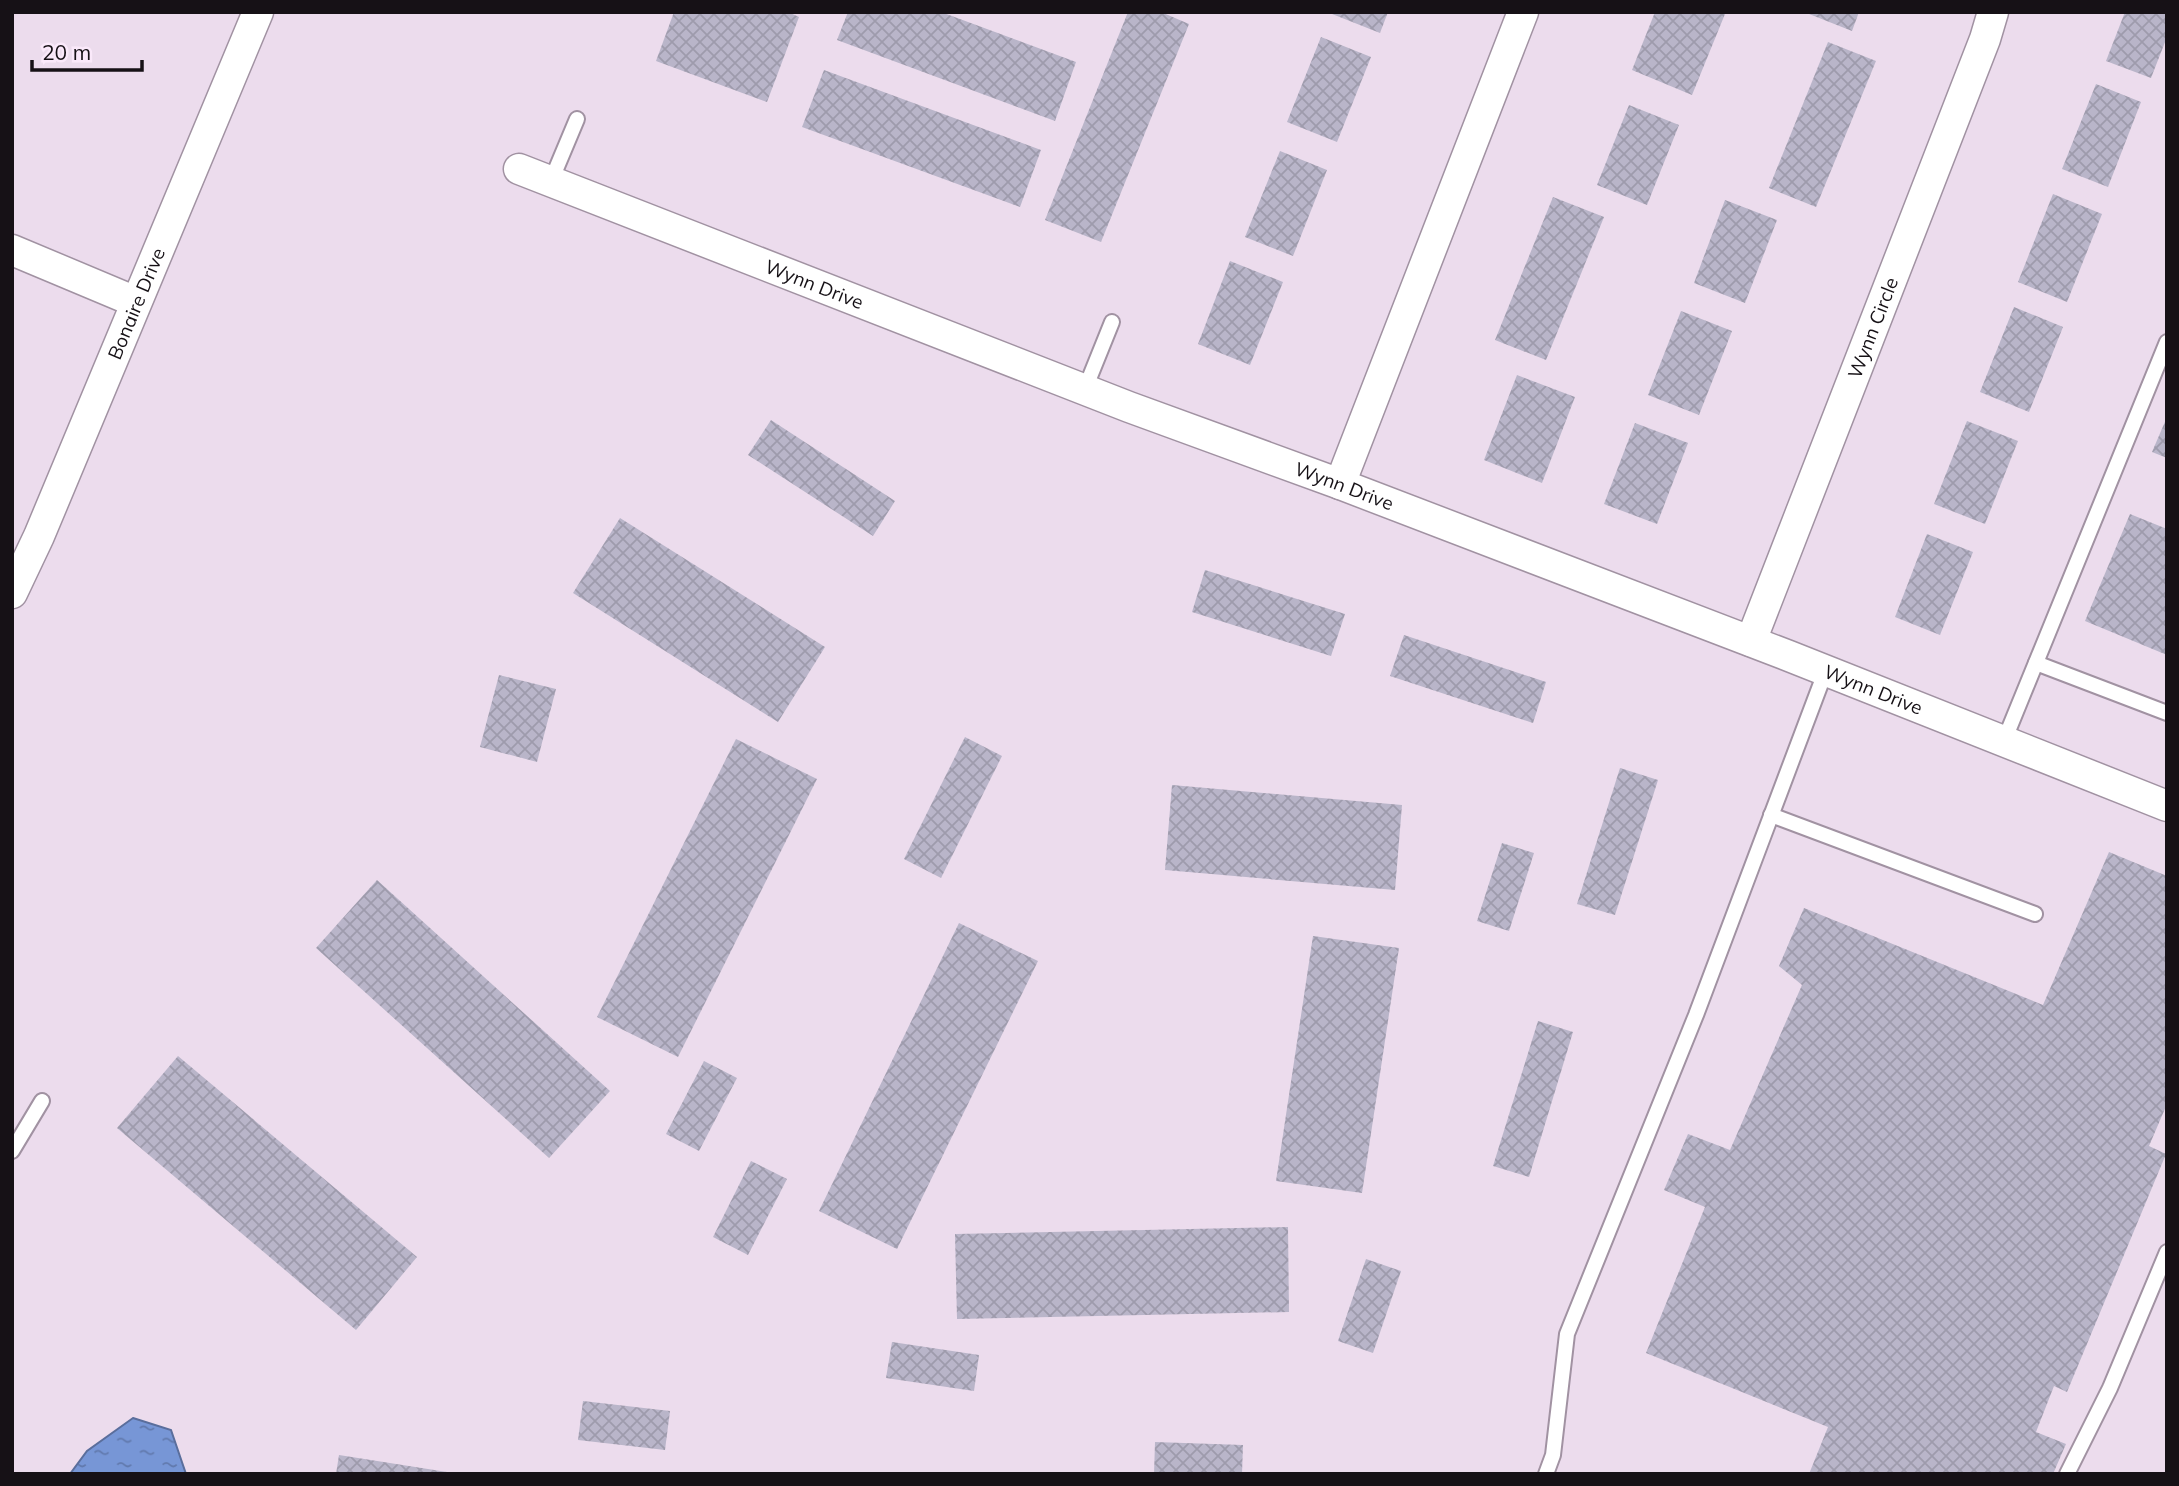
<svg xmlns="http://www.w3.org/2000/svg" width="2179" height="1486" font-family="Mulish,sans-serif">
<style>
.water{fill:url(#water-ripples);stroke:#5a6e9c;stroke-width:2}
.building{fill:url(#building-cross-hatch)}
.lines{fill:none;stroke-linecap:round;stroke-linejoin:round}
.service-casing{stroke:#a192a2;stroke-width:18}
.minor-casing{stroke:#a192a2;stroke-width:33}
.service{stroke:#fff;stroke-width:14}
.minor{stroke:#fff;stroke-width:30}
.labels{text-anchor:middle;stroke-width:7;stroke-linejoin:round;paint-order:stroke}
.street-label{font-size:19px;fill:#161116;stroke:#fae9fa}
</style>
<defs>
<pattern id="water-ripples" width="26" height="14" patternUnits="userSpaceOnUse" patternTransform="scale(1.75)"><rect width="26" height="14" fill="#7796d6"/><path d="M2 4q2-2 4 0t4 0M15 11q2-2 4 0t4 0" fill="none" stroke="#6179ad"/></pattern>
<pattern id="building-cross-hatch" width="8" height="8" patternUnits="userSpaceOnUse" patternTransform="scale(1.75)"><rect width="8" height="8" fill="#b9b5c9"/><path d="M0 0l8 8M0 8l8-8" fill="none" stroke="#9e9bac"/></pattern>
</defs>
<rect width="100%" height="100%" fill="#ecdced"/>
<polygon class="water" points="133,1418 171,1430 186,1474 70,1474 87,1451"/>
<g class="building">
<polygon points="674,12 788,12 799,17 767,102 656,61"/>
<polygon points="848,12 941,12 1076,62 1055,121 837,40"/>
<polygon points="1128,12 1161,12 1189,24 1101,242 1045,220"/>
<polygon points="1327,12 1388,12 1380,33"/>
<polygon points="1655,12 1725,14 1692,95 1632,70"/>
<polygon points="1804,12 1859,12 1852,31"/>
<polygon points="2125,12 2167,12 2167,37 2151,78 2106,61"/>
<polygon points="1321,37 1371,57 1337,142 1287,122"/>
<polygon points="1828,42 1876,61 1816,207 1769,188"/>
<polygon points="824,70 1041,150 1020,207 802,127"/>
<polygon points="2096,84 2141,102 2108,187 2062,169"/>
<polygon points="1629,105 1679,125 1647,205 1597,185"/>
<polygon points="1280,151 1327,170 1293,256 1245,237"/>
<polygon points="2053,194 2102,214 2067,302 2018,282"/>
<polygon points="1553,197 1604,217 1546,360 1495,340"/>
<polygon points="1725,200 1777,220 1745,303 1694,283"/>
<polygon points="1230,261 1283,282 1250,365 1198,344"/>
<polygon points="2014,307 2063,327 2029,412 1980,392"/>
<polygon points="1681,311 1732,331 1699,415 1648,395"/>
<polygon points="1517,375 1575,397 1542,483 1484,460"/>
<polygon points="2167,417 2167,458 2152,452"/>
<polygon points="771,420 895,501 873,536 748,455"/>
<polygon points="1967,421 2018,441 1985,524 1934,504"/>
<polygon points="1635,423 1688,443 1657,524 1604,504"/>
<polygon points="2130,514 2167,529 2167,655 2085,621"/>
<polygon points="620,518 825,647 778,722 573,593"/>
<polygon points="1927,534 1973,552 1940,635 1895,617"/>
<polygon points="1205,570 1345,614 1331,656 1192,612"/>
<polygon points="1404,635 1546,682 1533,723 1390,676"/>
<polygon points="499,675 556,689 537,762 480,747"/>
<polygon points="965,737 1002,756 941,878 904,859"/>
<polygon points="736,739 817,779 678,1057 597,1017"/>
<polygon points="1620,768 1658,780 1615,915 1577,904"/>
<polygon points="1172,785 1402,805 1395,890 1165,870"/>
<polygon points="1502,843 1534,853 1509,931 1477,921"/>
<polygon points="2109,852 2167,876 2167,1104 2149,1146 2166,1154 2067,1392 2054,1386 2036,1432 2066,1444 2053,1474 1809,1474 1828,1427 1646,1353 1705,1207 1664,1190 1688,1134 1730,1150 1802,985 1779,966 1804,908 2043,1005"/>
<polygon points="377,880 610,1091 549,1158 316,948"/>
<polygon points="959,923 1038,961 897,1249 819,1211"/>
<polygon points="1313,936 1399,948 1362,1193 1276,1181"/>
<polygon points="1538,1021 1573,1032 1529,1177 1493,1166"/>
<polygon points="178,1056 417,1257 356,1330 117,1128"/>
<polygon points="704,1061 737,1078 699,1151 666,1134"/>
<polygon points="751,1161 787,1179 748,1255 713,1237"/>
<polygon points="1288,1227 1289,1312 957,1319 955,1234"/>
<polygon points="1366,1259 1401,1271 1373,1353 1338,1341"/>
<polygon points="892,1342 979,1355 974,1391 886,1378"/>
<polygon points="583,1401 670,1411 665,1450 578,1440"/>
<polygon points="1155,1442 1243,1445 1242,1474 1154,1474"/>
<polygon points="339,1455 447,1472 447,1474 336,1474"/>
</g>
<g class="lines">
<g class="service-casing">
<g id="service">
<polyline points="551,181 577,119"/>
<polyline points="1085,389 1112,322"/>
<polyline points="2036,663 2167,713"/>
<polyline points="2004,741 2167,342"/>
<polyline points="1771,815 2035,914"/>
<polyline points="12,1151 42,1101"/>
<polyline points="1546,1474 1553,1455 1567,1334 1696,1015 1826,670"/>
<polyline points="2067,1474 2110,1388 2167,1252"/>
</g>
</g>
<g class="minor-casing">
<g id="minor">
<path id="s1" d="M519,169L1129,407L1340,484L1789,656L2167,806"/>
<polyline points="12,250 136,302"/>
<polyline points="1340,484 1523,12"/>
<path id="s2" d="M12,593L39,536L258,12"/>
<path id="s3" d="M1751,641L1985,39L1993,12"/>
</g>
</g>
<use href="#service" class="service"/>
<use href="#minor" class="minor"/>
</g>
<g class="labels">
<g class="street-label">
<text dy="7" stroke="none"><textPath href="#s1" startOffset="317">Wynn Drive</textPath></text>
<text dy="7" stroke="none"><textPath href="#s2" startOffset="315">Bonaire Drive</textPath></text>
<text dy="7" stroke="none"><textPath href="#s3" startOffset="336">Wynn Circle</textPath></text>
<text dy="7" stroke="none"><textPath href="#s1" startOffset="884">Wynn Drive</textPath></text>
<text dy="7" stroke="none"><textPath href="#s1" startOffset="1451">Wynn Drive</textPath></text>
</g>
</g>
<rect width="2179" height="1486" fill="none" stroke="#161116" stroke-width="28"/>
<path d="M32 60v10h110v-10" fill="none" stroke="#161116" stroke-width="3.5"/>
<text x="42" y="60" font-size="21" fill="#161116" stroke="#fae9fa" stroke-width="5" paint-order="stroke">20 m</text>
</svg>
